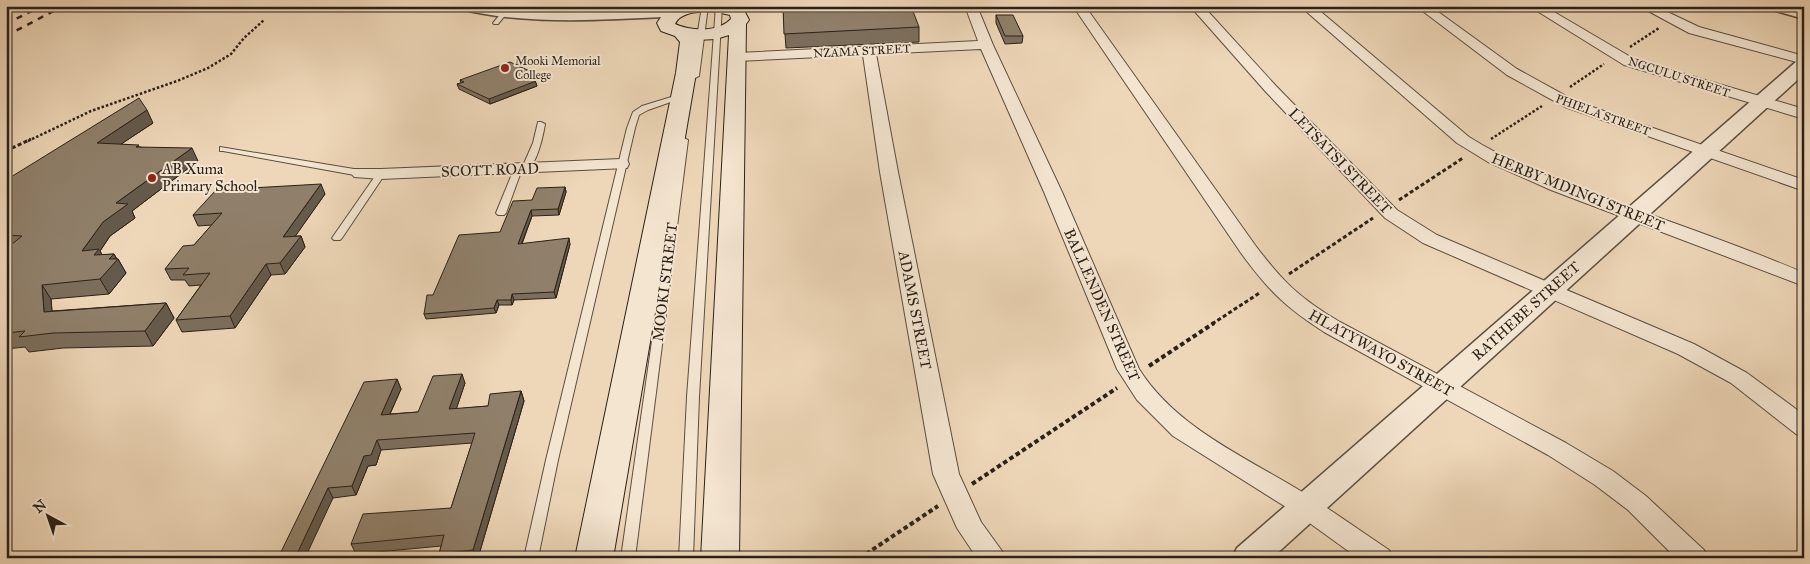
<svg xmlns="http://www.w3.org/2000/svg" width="1810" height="564" font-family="'IM FELL Great Primer',serif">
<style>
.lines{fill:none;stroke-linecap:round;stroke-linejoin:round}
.service-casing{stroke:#5b4e40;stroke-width:2}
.minor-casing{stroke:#5b4e40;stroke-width:2}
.tertiary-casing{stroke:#5b4e40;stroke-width:3}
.secondary-casing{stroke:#2a2118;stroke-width:2}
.path-far2{stroke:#2a2118;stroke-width:2.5;stroke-dasharray:2.5 2;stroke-linecap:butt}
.path-far1{stroke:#2a2118;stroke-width:3;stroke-dasharray:4 2.5;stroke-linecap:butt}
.path{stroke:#2a2118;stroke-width:4;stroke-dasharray:4.5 3;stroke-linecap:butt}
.service{fill:#f4e5d1;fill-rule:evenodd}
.minor{fill:#f4e5d1;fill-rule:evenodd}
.tertiary{fill:#f4e5d1;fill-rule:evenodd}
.secondary{fill:#f4e5d1;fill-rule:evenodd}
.rail{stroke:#2a2118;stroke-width:2.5;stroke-dasharray:6 6;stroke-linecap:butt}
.wall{fill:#7c6e5c;stroke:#2a2118}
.shaded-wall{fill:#655a4b;stroke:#2a2118}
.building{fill:#90806b;stroke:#2a2118}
.poi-dot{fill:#8f2418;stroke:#f4e5d1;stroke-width:2}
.labels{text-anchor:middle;stroke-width:4;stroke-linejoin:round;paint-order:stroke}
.far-street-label{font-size:12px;fill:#2a2118;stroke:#f4e5d1}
.far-poi-label{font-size:12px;fill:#2a2118;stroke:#f4e5d1;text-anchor:start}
.street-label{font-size:15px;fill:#2a2118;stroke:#f4e5d1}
.poi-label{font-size:15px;fill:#2a2118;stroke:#f4e5d1;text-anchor:start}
</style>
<rect width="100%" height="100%" fill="#eed7b8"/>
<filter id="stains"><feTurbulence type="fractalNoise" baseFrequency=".004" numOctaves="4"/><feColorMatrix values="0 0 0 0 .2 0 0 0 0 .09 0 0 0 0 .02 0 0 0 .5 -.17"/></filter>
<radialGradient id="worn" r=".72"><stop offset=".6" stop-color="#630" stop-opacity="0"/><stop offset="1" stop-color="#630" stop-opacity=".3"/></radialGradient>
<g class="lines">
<g class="service-casing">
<g id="service">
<polygon points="702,6 708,6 699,76 695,78 691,76"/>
<polygon points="716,6 722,6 699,397 693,558 679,558 687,397"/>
<polygon points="503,11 508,12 498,24 494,24 493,23"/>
<polygon points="678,95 681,95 685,97 648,110 639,115 635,128 558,460 538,558 524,558 546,460 627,128 633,112 642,106"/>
<path d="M538,122H541L545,124C543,136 537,165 526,171L523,170L522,168L533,143Z"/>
<polygon points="681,138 684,138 688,140 635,558 621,558"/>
<polygon points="220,147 360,170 364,173 360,176 223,151 220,151"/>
<polygon points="518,166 522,169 506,213 504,215 498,215 496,213 514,169"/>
<polygon points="381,171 385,174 342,238 340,240 334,240 332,238 378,172"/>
</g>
</g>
<g class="minor-casing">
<g id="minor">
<path d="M254,6H288C281,12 261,12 254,6Z"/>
<path d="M965,6H977L993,45L1062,192L1139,369C1176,427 1243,456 1299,490C1330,509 1359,530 1389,550L1393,558H1358L1297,514L1173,436L1137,400L1117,369L1044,192L981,49L876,54L898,172L959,474L981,522L1007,558H977L957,528L933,474L880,172L863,55L738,61L731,57L738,53L978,41Z"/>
<path d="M1073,6H1085L1255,245C1283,282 1299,298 1340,322L1566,443L1613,471L1646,496L1704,550L1708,558H1676L1628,510L1595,485L1548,455L1324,332C1285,307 1269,291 1241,253Z"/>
<polygon points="1190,6 1203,6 1276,86 1397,210 1437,235 1694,344 1747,373 1804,415 1804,436 1796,434 1731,383 1678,354 1423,243 1385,218 1266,92"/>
<path d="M1300,6H1314L1469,137C1512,164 1560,181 1607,199C1673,223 1739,245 1804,273V286L1551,190L1488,162L1457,143Z"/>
<polygon points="1416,6 1430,6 1517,69 1575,101 1804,180 1804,191 1565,107 1507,75"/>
<polygon points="1529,6 1544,6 1634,59 1804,109 1804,119 1624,65"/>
<polygon points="1639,6 1655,6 1699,27 1804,56 1804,64 1689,33"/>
<polygon points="621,159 627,160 629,164 627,168 381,179 354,177 351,173 354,169 381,169"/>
</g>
</g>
<g class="tertiary-casing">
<g id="tertiary">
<path d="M458,6L585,10L680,6L686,8L688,11L686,14L664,17C599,20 524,25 460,9Z"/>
<polygon points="1767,6 1794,6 1804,9 1804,19 1769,9"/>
<polygon points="1804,59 1804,74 1272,558 1232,558 1237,548 1798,60"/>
</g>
</g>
<g class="secondary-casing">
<path id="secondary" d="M677,6H735L743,8L749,20L746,24L739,558H701L729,35L716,39L697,40L696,73L613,558H575L676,73L680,42L675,36L661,31L657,23L663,14ZM712,11L730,15L731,19C718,33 691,31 675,24C681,11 700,12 712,11Z"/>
</g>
<g class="path-far2">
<polyline points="1630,47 1659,28"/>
<polyline points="1570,87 1604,64"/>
<polyline points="1491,139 1542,106"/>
<polyline points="28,141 91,111 177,81 208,68 231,54 244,38 264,20"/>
</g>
<g class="path-far1">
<polyline points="6,151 31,139"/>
<polyline points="1399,200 1463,158"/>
<polyline points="1289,274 1373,218"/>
<polyline points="1212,324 1261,292"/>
</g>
<g class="path">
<polyline points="1149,366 1214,323"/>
<polyline points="972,484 1117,388"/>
<polyline points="860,558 938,506"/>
</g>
<use href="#service" class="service"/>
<use href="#minor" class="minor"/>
<use href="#tertiary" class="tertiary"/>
<use href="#secondary" class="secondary"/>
<g class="rail">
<polyline points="6,24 41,6"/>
<polyline points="6,36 63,6"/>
</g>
</g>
<g class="wall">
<polygon points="783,6 919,27 919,42 786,48"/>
<polygon points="996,15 1023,36 1022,43 1005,44 996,23"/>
<polygon points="535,77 534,78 537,86 490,104 459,89 457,84 461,83 460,80"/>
<polygon points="153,123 121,144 140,147 198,161 132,211 135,218 110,236 100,251 102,255 114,254 117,259 118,259 126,273 109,294 51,299 52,311 166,303 174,318 153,346 63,348 29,352 25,347 6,349 6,249 7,249 6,248 6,180"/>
<polygon points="565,187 566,192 559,215 532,216 522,244 570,244 556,298 514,300 512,305 499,305 496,313 426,319 424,314 433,295 500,232 532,200"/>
<polygon points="325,194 295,236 301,236 305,247 285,274 271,275 235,328 182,332 176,320 201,285 189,286 185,280 171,280 165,269 194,245 212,225 198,226 193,215"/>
<polygon points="397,379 401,389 390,414 418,412 465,383 456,409 488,406 521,391 524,401 478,558 440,558 439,554 441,546 356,554 351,544 451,508 472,443 381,450 376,465 368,466 356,495 333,498 278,558"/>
</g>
<g class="shaded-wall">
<polygon points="534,73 535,77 534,78 537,86 490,104 489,99 528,75"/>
<polygon points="147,110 153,123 103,156 97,143"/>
<polygon points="192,148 198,161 132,211 135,218 110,236 100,251 107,263 82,251 116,203"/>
<polygon points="321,184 325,194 287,248 283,237"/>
<polygon points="565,187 566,192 559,215 558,209"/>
<polygon points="531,210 532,216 519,250 518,244"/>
<polygon points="301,236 305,247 285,274 280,263"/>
<polygon points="569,238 570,244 556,298 554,292"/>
<polygon points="114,254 117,260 118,259 126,273 109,294 100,279 109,259"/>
<polygon points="266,264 271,275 235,328 230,316"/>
<polygon points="42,285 51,299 53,326 44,312"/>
<polygon points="512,294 514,300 512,305 511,300"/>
<polygon points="497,300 499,305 496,313 494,308"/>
<polygon points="166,303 174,318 153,346 145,331"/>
<polygon points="462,374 465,383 453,419 449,409"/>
<polygon points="397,379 401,389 385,425 381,415"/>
<polygon points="521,391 524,401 478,558 477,558 473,550"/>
<polygon points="377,440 381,450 376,465 368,466 356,495 352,486 364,456"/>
<polygon points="328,488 333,498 305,558 295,558"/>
</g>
<g class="building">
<polygon points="783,6 911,6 919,27 784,34"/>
<polygon points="996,15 1013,15 1023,36 1005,36"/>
<polygon points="510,62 534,73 528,75 534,78 531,79 536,81 489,99 457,84 464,82 460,80"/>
<polygon points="139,98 147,110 97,143 139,145 136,147 192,148 116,203 128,204 103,222 82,251 99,249 94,255 114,254 109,259 118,259 100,279 42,285 44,312 166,303 145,331 53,333 19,337 25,331 6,333 6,249 22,236 6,235 6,180"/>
<polygon points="321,184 283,237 301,236 280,263 266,264 230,316 176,320 210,273 183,275 189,268 165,269 183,246 194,245 222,213 193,215 216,190"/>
<polygon points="565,187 558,209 531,210 518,244 569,238 554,292 512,294 511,300 497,300 494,308 424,314 427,295 433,295 459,235 500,232 513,201 532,200 537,188"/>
<polygon points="462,374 449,409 488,406 490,394 521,391 473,550 439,554 444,535 351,544 363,514 451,508 475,433 377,440 371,455 364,456 352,486 328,488 295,558 278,558 364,382 397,379 381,415 418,412 433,376"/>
</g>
<g class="poi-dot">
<circle cx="505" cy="68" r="5"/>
<circle cx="152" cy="178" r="5"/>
</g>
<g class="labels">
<g class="far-street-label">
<text transform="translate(862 51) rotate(-3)" y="4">NZAMA STREET</text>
<text transform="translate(1679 77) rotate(18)" y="4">NGCULU STREET</text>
<text transform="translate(1603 115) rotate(20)" y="4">PHIELA STREET</text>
</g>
<g class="far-poi-label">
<text x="515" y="65">Mooki Memorial<tspan x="515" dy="14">College</tspan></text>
</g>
<g class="street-label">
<text transform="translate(1340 161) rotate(46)" y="5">LETSATSI STREET</text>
<text transform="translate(490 170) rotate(-2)" y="5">SCOTT ROAD</text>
<text transform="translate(1578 192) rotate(22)" y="5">HERBY MDINGI STREET</text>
<text transform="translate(665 282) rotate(-83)" y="5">MOOKI STREET</text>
<text transform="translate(1102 305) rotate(66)" y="5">BALLENDEN STREET</text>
<text transform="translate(915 310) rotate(79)" y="5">ADAMS STREET</text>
<text transform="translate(1526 311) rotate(-42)" y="5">RATHEBE STREET</text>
<text transform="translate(1381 353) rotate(29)" y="5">HLATYWAYO STREET</text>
</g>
<g class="poi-label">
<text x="162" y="174">AB Xuma<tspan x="162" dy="17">Primary School</tspan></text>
</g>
</g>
<rect width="1810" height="564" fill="none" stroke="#eed7b8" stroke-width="25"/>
<rect x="8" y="8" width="1795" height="549" fill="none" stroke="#2a2118" stroke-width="2.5"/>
<rect x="12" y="12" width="1785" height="539" fill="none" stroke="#2a2118"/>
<g transform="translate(48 516) rotate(320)" stroke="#f4e5d1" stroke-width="4" paint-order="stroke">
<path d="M0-4L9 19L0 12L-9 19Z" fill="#2a2118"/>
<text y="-8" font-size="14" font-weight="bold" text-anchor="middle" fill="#2a2118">N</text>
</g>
<rect width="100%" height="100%" filter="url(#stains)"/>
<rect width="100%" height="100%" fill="url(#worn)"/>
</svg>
